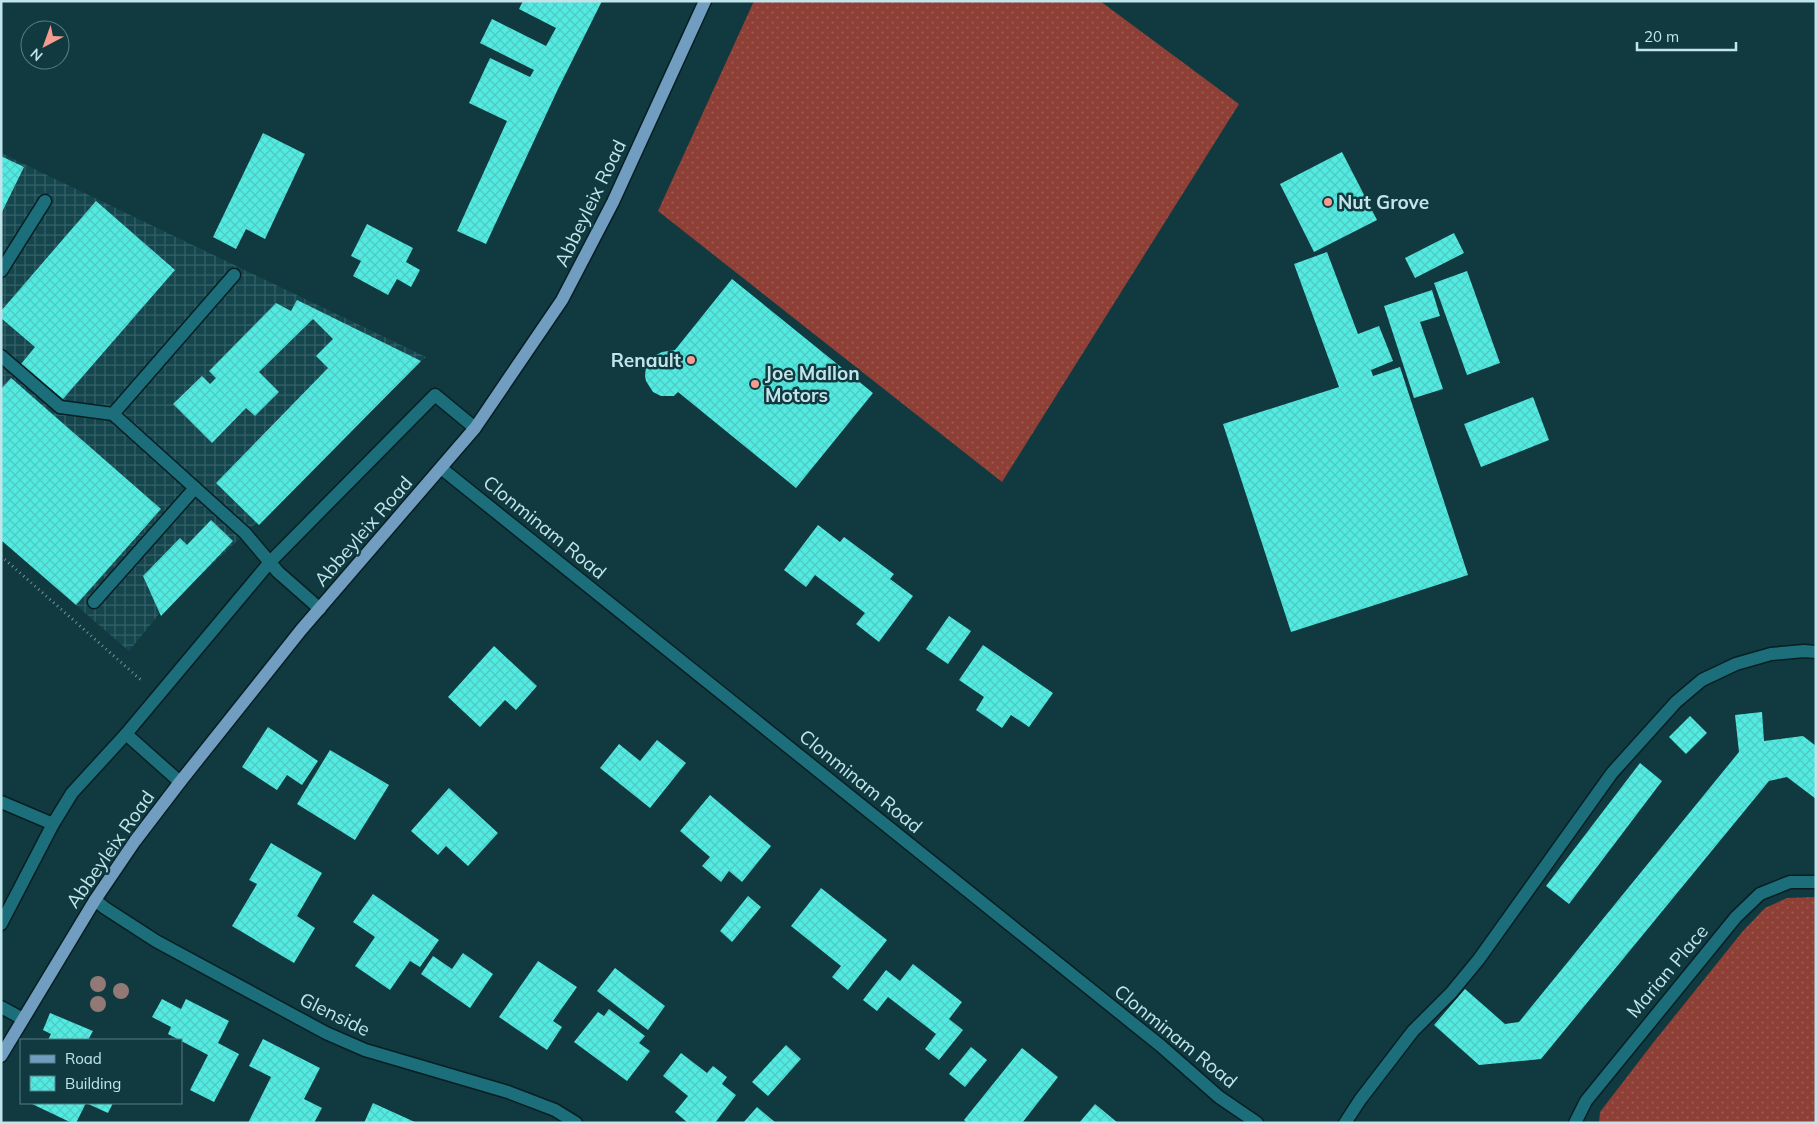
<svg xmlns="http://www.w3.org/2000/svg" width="1817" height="1124" font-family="Mulish,sans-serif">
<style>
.industrial{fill:url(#industrial-grid)}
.grass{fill:url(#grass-dots)}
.building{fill:url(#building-cross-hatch)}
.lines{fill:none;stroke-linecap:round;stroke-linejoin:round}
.minor-casing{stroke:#071f23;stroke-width:15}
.major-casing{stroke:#071f23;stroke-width:15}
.path{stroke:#6f969c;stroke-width:3;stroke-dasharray:1 4;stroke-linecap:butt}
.minor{stroke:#1c6f7a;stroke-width:12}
.major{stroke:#709dc0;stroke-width:12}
.tree{fill:#927976}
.poi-dot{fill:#f59c90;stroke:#103a40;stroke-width:2}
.labels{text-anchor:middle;stroke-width:5;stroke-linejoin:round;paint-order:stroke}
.poi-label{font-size:19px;font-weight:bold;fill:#c1e5eb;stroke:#103a40;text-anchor:start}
.street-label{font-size:19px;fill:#c1e5eb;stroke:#103a40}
</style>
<defs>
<pattern id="industrial-grid" width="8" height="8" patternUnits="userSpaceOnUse" patternTransform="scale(1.25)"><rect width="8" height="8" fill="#15464d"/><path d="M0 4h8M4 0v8" fill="none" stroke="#356167"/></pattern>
<pattern id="grass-dots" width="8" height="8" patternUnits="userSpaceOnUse" patternTransform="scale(1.25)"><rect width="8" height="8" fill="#8e3f36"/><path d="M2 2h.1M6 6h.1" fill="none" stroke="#9c5b53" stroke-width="1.8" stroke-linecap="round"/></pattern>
<pattern id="building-cross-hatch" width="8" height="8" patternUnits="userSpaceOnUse" patternTransform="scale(1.25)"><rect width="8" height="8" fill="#53ebe1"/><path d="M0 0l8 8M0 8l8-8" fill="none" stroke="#4ecac2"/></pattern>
</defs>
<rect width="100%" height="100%" fill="#103a40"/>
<polygon class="industrial" points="1,153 426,357 256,523 159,614 129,651 1,540"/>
<g class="grass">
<polygon points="754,1 1100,1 1239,104 1002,482 658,211"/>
<polygon points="1816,897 1816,1123 1599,1123 1600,1112 1653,1043 1743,931 1765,908 1787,898"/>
</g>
<g class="building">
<polygon points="523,1 602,1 558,89 486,244 457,231 507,121 469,103 490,58 530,77 534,70 480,43 492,19 546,46 556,28 519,9"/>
<polygon points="263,133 305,154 265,239 246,229 236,249 213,237"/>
<polygon points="1342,152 1377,220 1314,252 1280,184"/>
<polygon points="1,156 24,167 1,214"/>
<polygon points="96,201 175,270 63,399 21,364 35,347 1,318 1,311"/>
<polygon points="367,224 413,248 406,262 420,270 411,287 397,279 388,295 353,276 361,261 351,256"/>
<polygon points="1454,233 1464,253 1415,278 1405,258"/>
<polygon points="1327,252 1358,334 1379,326 1393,361 1371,370 1373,376 1400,367 1468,575 1291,632 1223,424 1339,387 1294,264"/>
<polygon points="1467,271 1500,363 1467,375 1434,283"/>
<polygon points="732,279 873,393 796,488 678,392 674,396 661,396 653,392 646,381 645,376 646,367 652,357 662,352 675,350"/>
<polygon points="1432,290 1440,316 1420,322 1443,389 1414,398 1384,306"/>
<polygon points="297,300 421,361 259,525 216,483 328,368 316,356 333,339 313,319 259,372 279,392 255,416 246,408 212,443 173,404 202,376 210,384 216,378 209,371 276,303 291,311"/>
<polygon points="11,378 161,509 76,605 1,540 1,389"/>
<polygon points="1533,397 1549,440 1481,467 1464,424"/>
<polygon points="211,520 233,541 161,616 143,576 180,538 187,545"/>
<polygon points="818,525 840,542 844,537 894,574 890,579 913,596 879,642 856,624 865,613 815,575 806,587 784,570"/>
<polygon points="949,616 971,631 948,664 926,649"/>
<polygon points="983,645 1053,693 1029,727 1011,715 1002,728 976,710 984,697 959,680"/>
<polygon points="494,646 537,686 516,710 505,700 480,727 448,697"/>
<polygon points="1762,712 1764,741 1803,736 1816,746 1816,799 1787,777 1769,781 1541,1059 1479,1065 1434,1025 1465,989 1505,1024 1519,1022 1739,752 1735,715"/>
<polygon points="1690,716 1707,733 1686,754 1669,737"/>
<polygon points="268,727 318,761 302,785 287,775 277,790 242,767"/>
<polygon points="657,740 686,763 650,808 600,768 619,744 640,761"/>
<polygon points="330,750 389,785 355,840 297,804"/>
<polygon points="1640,763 1662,781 1569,904 1546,886"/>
<polygon points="449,788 498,833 468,866 446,846 438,855 411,831"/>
<polygon points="710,795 771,846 742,882 729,871 721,882 702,866 710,857 680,831"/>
<polygon points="271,843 322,873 297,916 315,928 294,963 232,926 257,884 249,880"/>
<polygon points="821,888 887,940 848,990 832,977 841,966 791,926"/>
<polygon points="373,894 439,940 420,967 410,961 390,990 355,966 375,937 353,922"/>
<polygon points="748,896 761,907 732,942 720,931"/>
<polygon points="463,953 493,974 470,1008 421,974 433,956 452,969"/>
<polygon points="538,961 577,987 553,1021 562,1027 547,1050 499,1017"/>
<polygon points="913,964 962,1002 949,1019 963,1030 939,1060 925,1049 936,1034 888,997 877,1011 863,1000 886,970 900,981"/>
<polygon points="615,968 665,1006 648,1030 597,991"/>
<polygon points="162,999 181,1009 186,999 229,1021 218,1043 239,1054 214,1102 190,1090 208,1055 168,1034 171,1027 152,1017"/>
<polygon points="609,1009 645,1036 639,1043 650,1051 627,1081 574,1042 598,1012 604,1016"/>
<polygon points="50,1013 93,1031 88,1040 48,1040 51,1034 43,1030"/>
<polygon points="263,1039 320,1068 304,1099 322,1108 314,1123 248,1123 271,1077 249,1066"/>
<polygon points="786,1045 801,1059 768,1096 752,1082"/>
<polygon points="971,1047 987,1060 965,1087 949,1074"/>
<polygon points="1022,1048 1058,1077 1022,1123 967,1123 964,1120"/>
<polygon points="681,1053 707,1073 713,1066 727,1077 722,1084 736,1095 715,1123 688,1123 675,1112 688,1096 663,1076"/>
<polygon points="30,1103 86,1103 76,1123 72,1123"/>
<polygon points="86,1103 113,1103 108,1113"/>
<polygon points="373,1103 417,1123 364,1123"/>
<polygon points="1095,1104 1118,1123 1079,1123"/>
<polygon points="757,1107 776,1123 743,1123"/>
</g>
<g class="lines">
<g class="minor-casing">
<g id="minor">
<polyline points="1,271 45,201"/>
<polyline points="1,356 60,407 113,414 245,533 278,572 320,609"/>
<polyline points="113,414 234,275"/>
<polyline points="441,468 1161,1046 1219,1097 1257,1123"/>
<polyline points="94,602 195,488"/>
<polyline points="180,782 126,734 270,562 435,395 475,428"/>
<polyline points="1,802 53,824"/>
<polyline points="95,900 105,908 156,941 326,1033 365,1050 508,1092 555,1110 576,1123"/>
<polyline points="1,924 53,824 72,793 126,734"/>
<polyline points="1,1007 23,1019"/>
<polyline points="1345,1123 1360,1100 1413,1031 1451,993 1479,959 1612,773 1676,702 1702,680 1736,664 1771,654 1804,651 1816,652"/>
<polyline points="1575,1123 1586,1101 1736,917 1760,894 1790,882 1816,882"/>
</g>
</g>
<g class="major-casing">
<polyline id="major" points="1,1056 95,900 135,841 180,782 301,630 475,428 562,300 613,202 705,1"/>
</g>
<polyline class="path" points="1,556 141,680"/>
<use href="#minor" class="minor"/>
<use href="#major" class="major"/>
</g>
<g class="tree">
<circle cx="98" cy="984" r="8"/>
<circle cx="121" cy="991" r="8"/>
<circle cx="98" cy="1004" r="8"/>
</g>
<g class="poi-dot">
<circle cx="1328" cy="202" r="5"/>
<circle cx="691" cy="360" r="5"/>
<circle cx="755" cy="384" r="5"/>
</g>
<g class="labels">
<g class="poi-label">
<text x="1338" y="209">Nut Grove</text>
<text x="681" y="367" text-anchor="end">Renault</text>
<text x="765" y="380">Joe Mallon<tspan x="765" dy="22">Motors</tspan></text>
</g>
<g class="street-label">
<text transform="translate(590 203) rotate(-64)" y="7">Abbeyleix Road</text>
<text transform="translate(545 527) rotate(39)" y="7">Clonminam Road</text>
<text transform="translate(363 531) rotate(-49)" y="7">Abbeyleix Road</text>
<text transform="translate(861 781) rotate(39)" y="7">Clonminam Road</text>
<text transform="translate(110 849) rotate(-55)" y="7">Abbeyleix Road</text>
<text transform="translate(1667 971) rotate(-50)" y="7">Marian Place</text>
<text transform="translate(335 1014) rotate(26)" y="7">Glenside</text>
<text transform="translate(1176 1036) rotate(39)" y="7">Clonminam Road</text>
</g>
</g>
<rect width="1817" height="1124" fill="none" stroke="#c1e5eb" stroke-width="5"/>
<rect x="20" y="1039" width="162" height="65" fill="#103a40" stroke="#577e84"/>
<rect x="30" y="1055" width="25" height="8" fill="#709dc0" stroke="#577e84"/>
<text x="65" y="1064" font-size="15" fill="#c1e5eb">Road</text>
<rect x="30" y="1076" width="25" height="15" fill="url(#building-cross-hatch)" stroke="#577e84"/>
<text x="65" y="1089" font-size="15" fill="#c1e5eb">Building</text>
<g transform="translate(45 45) rotate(221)"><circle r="24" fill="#103a40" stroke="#577e84"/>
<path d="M0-4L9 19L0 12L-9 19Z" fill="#f59c90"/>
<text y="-8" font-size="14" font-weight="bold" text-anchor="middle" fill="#c1e5eb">N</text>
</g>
<path d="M1637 42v8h99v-8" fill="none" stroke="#c1e5eb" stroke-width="2.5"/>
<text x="1644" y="42" font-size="15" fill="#c1e5eb" stroke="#103a40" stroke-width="4" paint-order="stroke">20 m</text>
</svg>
